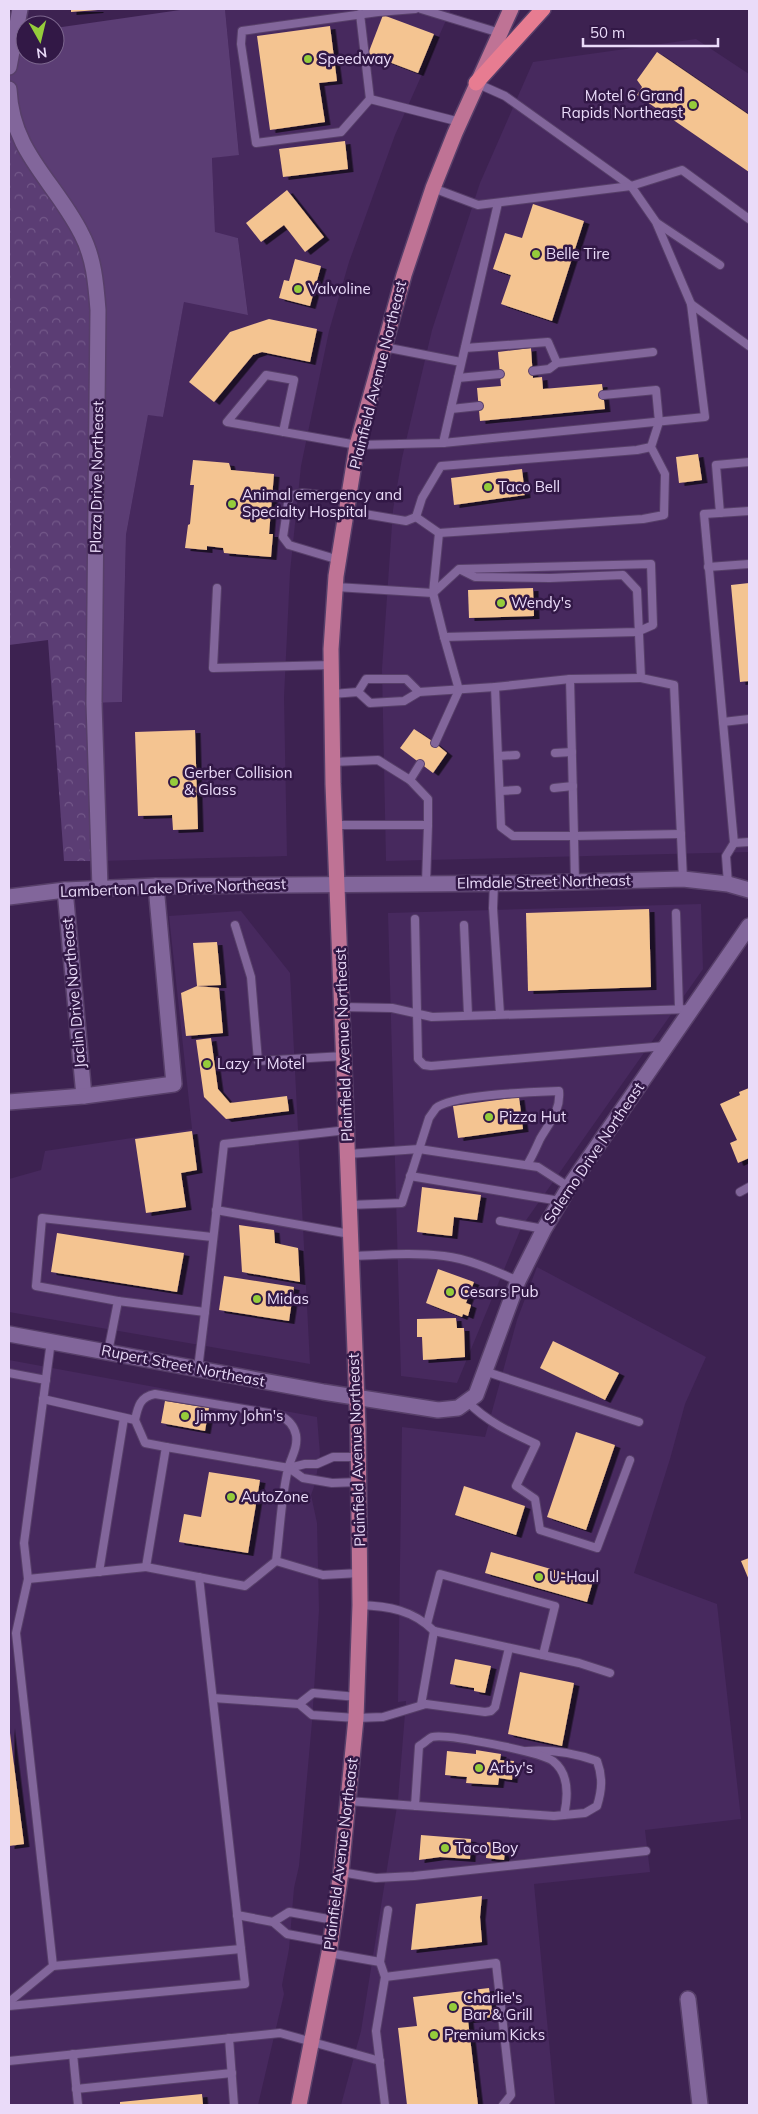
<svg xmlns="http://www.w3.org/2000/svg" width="758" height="2114" font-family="Mulish,sans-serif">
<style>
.built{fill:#47295e}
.grass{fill:#5b3d74}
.park{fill:url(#park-crowns)}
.building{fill:#f4c491;filter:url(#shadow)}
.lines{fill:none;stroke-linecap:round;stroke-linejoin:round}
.lane-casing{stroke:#573f69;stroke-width:10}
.street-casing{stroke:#573f69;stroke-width:18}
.primary-casing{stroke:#573f69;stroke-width:18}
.highway-casing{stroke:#573f69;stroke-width:18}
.lane{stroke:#82669b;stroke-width:8}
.street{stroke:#82669b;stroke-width:15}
.primary{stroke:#bf7395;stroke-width:15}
.highway{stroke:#e77c91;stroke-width:15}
.poi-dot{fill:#95cc3b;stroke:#321846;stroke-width:2}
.labels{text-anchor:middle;stroke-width:5;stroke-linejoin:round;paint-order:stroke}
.poi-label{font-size:15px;fill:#eadbf9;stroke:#321846;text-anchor:start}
.street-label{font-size:15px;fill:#eadbf9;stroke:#321846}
</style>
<defs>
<pattern id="park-crowns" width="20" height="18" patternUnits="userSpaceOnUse" patternTransform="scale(1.25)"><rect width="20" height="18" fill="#5b3d74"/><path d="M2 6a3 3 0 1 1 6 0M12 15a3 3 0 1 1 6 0" fill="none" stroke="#735889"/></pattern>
<filter id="shadow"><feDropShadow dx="5.5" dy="3" stdDeviation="0" flood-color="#0009"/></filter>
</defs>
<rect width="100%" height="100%" fill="#3d2251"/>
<g class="built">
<polygon points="225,9 451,9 395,135 349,262 329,331 301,466 290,572 284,697 287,856 99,861 94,703 122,702 126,535 148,414 163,417 184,301 248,314 238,238 215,233 212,158 239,154"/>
<polygon points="696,39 749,74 749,852 386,861 382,669 393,510 402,458 432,330 480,183 533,62"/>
<polygon points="701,904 703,969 522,1226 457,1383 401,1376 388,913"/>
<polygon points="241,911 290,973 310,1364 9,1312 9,1179 41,1170 45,1151 192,1129 169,916"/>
<polygon points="537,1267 706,1357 685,1404 670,1459 634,1573 717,1604 741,1819 645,1830 650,1872 534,1884 555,2105 341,2105 361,2031 398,1800 406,1701 398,1702 402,1427 485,1437 517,1320"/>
<polygon points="9,1360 317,1417 320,1454 315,1484 311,1495 317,1523 319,1610 312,1722 299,1866 294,1888 289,1949 282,1985 284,1994 258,2105 9,2105"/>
</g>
<polygon class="grass" points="187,9 225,9 239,155 212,158 215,232 238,238 248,315 184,302 163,417 148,415 126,535 122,702 94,703 39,172 9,89 9,67 16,33 25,32 25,55 55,55 55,28"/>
<polygon class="park" points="9,89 10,108 94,269 99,861 64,861 48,640 9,645"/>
<g class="building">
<polygon points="71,9 98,9 98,10 71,12"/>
<polygon points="383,15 434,34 418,73 368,54"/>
<polygon points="330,26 337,81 319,83 325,122 270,130 257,36"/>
<polygon points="657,52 749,115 749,172 637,95 642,87 637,80"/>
<polygon points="345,141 348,169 283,177 279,149"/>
<polygon points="287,190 324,237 305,252 284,225 261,242 246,223"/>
<polygon points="533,204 584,221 552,321 501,304 511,275 493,269 505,233 522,238"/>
<polygon points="295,259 321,266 310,306 279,298 284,280 289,281"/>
<polygon points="269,319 317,329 310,362 262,352 253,355 214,402 189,382 230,332"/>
<polygon points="531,348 533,378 542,377 543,389 602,384 605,409 480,421 477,388 501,386 498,352"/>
<polygon points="698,454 702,480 679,483 676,457"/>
<polygon points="193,460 229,463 231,470 274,474 269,534 273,534 271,557 224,553 223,548 207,546 207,550 185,548 188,525 190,524 194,485 190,485"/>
<polygon points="522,469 525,495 454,505 451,478"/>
<polygon points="749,583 749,681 740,682 731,585"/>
<polygon points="533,588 534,616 469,618 468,590"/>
<polygon points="414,729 435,743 447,753 433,773 400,748"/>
<polygon points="195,730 198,829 173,830 172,815 138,816 135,732"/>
<polygon points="649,909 651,987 528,991 526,913"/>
<polygon points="217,942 221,985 197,986 193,943"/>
<polygon points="197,986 219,988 223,1033 186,1036 181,993"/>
<polygon points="211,1038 218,1089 230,1103 287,1096 289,1111 226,1119 204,1097 196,1040"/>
<polygon points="749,1088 749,1158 738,1163 730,1143 737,1140 720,1104 740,1095 739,1092"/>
<polygon points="519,1097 523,1129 458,1138 453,1106"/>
<polygon points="192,1131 197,1170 181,1173 186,1207 146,1213 135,1139"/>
<polygon points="422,1187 481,1195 477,1220 454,1217 452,1236 417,1232"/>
<polygon points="239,1225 274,1230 275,1243 298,1248 300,1282 242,1272"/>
<polygon points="57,1233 184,1253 177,1292 51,1272"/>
<polygon points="438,1269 474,1282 466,1303 471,1305 468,1316 463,1314 462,1317 426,1303"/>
<polygon points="224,1276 294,1287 289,1321 219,1310"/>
<polygon points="456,1318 457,1328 464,1328 465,1357 423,1360 422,1337 417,1337 417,1319"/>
<polygon points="553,1341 619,1373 605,1400 540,1368"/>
<polygon points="165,1401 209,1408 205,1431 161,1423"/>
<polygon points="576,1432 615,1445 586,1530 547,1517"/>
<polygon points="209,1472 260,1480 248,1553 179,1542 184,1514 201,1517"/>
<polygon points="464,1486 525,1506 516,1535 455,1515"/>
<polygon points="491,1552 593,1581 587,1602 485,1573"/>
<polygon points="749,1558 749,1580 741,1561"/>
<polygon points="455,1659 491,1666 485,1693 474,1691 474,1688 450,1684"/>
<polygon points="520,1672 574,1683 562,1746 508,1734"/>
<polygon points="9,1725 24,1844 9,1846"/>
<polygon points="476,1750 501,1754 500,1760 514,1761 512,1780 499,1778 498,1785 466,1783 467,1777 445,1775 447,1751 476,1754"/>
<polygon points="421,1835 471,1839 470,1859 440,1857 419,1860"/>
<polygon points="487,1842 506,1844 504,1860 486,1858"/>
<polygon points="482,1896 480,1917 482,1942 411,1950 416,1904"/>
<polygon points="489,1988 493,2017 468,2020 478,2105 407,2105 398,2028 417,2026 413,1997"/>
<polygon points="202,2094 203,2105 120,2105 120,2102"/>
</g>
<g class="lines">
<g class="lane-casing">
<g id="lane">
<polyline points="415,9 378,12 242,31 241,44 256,143 341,132 370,99 460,122"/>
<polyline points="421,9 500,33"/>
<polyline points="360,14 370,99"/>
<polyline points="476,83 505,96 631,186 656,222 691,304 749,346"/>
<polyline points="433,188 478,205 631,186 682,170 749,219"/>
<polyline points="657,223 720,265"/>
<polyline points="384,347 461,362"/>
<polyline points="465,348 548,342 557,363"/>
<polyline points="533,371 549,369 557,363 653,352"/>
<polyline points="458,378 500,374"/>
<polyline points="451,409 479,406"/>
<polyline points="283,432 294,380 266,375 227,422 357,445 443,443 705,417 691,304"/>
<polyline points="443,443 498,203"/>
<polyline points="347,511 406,521 416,517"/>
<polyline points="720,513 716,465 749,462"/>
<polyline points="416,517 439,533 643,519 664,515 665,474 651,447 659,422 656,390 603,395"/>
<polyline points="416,517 422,498 441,466 637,450 651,447"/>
<polyline points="339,560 289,545 283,537 289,496 303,493 348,498"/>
<polyline points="708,567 749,564"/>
<polyline points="461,570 475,577 550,578 623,575 637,590 641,678 674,685 683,879"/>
<polyline points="336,587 433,593 459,569 651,564 653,625 637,632 444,637"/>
<polyline points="217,588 213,668 332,665"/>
<polyline points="570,679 574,836 681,834"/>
<polyline points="495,687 501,827 513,836 574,836 575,882"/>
<polyline points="358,692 366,679 406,679 419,692"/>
<polyline points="332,694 358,692 370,703 404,701 419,692 495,687 570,679 641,678"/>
<polyline points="723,722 749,719"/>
<polyline points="435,743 459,690 444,637 433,593 439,533"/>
<polyline points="555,753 572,752"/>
<polyline points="498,756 516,755"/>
<polyline points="333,762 378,760 410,780 428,799 428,825"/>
<polyline points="410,780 420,764"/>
<polyline points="554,788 573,786"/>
<polyline points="500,791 517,790"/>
<polyline points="335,825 428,825 426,883"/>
<polyline points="734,843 749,842"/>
<polyline points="494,883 493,908 500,1014"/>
<polyline points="728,884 726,856 734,843 704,514 749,511"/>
<polyline points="676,913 679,1009"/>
<polyline points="415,919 418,1059 424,1065 431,1066 665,1046"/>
<polyline points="235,925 251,977 258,1061 344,1056"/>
<polyline points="464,925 468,1015"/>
<polyline points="342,1007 392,1008 432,1017 692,1009"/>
<polyline points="348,1154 419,1149 538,1167 569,1187"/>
<polyline points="410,1176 560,1201"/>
<polyline points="740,1192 749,1187"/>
<path d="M349,1205L402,1203L429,1118C431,1115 434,1111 436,1108C453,1094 535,1092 559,1091C561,1111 549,1123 540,1139C536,1148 532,1157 527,1165"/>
<polyline points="216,1210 350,1234"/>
<polyline points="500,1221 544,1229"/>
<path d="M350,1256C381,1255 413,1252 444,1256C470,1259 495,1271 518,1281"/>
<polyline points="118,1301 36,1286 42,1218 212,1237"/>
<polyline points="108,1352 118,1301 205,1312 224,1144 347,1130"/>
<polyline points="198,1369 205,1312"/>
<polyline points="484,1371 639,1422"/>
<polyline points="9,1373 46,1380"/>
<polyline points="43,1399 135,1420 145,1443 166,1447"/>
<path d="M468,1402C487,1422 512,1433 536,1444L516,1486L535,1499L540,1530L597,1548L630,1460"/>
<path d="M135,1420C138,1406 140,1397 155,1394L280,1415C288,1420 294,1425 296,1435C298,1448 291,1457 288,1469C281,1498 280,1531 276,1561L245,1586L146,1567L166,1447L289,1468L305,1464H317L333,1457H358"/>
<polyline points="289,1468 303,1478 332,1483 359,1482"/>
<polyline points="276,1561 323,1575 360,1573"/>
<polyline points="99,1572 124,1418"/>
<polyline points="28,1579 146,1567"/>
<path d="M360,1605C388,1606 413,1610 434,1631L579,1663L610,1673"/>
<polyline points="427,1624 440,1574 555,1606 543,1655"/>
<polyline points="213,1698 299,1704 312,1715 356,1718 383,1717 426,1704 485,1712 491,1711 495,1707 509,1648"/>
<polyline points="299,1704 313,1693 357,1697"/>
<polyline points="421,1705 434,1631"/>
<path d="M527,1751C552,1749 574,1753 597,1761C603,1777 602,1790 597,1806L585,1813L564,1815"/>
<path d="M348,1801L554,1816L564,1815C568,1797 570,1774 553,1761C540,1752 446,1733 432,1737C428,1739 423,1744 419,1746L415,1806"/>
<polyline points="341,1872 376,1878 414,1876 646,1851"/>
<polyline points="237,1915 273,1922 287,1934 331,1942"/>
<polyline points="273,1922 289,1912 334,1920"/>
<polyline points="329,1953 380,1962"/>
<polyline points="53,1966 241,1949"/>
<polyline points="385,1977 496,1963 511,2095 503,2105"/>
<polyline points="9,2002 53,1966 16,1633 28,1579 24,1543 51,1341"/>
<polyline points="9,2006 245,1984 199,1577"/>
<polyline points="229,2038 234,2105"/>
<polyline points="73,2054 78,2105"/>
<polyline points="9,2061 280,2033 380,2061"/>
<polyline points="76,2089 232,2073"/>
<polyline points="385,2105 376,2031 385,1977 380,1962 388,1910"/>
</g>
</g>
<g class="street-casing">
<g id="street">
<polyline points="9,67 20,9"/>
<path d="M9,89C12,153 54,180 81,233C94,257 96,284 98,310L94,703L100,888"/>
<polyline points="65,890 84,1096"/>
<polyline points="9,897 65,890 156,886 536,883 683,879 728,884 749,890"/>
<polyline points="9,1102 84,1096 174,1084 156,886"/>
<polyline points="9,1334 323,1392 438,1410 458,1408 476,1395 518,1281 544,1229 569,1187 749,926"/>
<polyline points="688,1999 700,2105"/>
</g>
</g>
<g class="primary-casing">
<polyline id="primary" points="299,2105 329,1953 341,1872 356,1718 360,1605 358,1428 333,784 331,649 336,576 357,445 404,275 433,188 455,133 511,9"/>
</g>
<g class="highway-casing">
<polyline id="highway" points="476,83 543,9"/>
</g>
<use href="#lane" class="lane"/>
<use href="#street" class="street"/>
<use href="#primary" class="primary"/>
<use href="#highway" class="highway"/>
</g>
<g class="poi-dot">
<circle cx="308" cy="59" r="5"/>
<circle cx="693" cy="105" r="5"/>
<circle cx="536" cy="254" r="5"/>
<circle cx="298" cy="289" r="5"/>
<circle cx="488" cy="487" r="5"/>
<circle cx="232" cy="504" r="5"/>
<circle cx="501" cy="603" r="5"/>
<circle cx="174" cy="782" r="5"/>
<circle cx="207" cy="1064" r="5"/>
<circle cx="489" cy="1117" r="5"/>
<circle cx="450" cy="1292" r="5"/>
<circle cx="257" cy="1299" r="5"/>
<circle cx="185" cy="1416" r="5"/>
<circle cx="231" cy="1497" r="5"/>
<circle cx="539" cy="1577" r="5"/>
<circle cx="479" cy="1768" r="5"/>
<circle cx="445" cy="1848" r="5"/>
<circle cx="453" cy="2007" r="5"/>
<circle cx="434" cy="2035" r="5"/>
</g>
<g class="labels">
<g class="poi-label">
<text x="318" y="64">Speedway</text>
<text x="683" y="101" text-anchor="end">Motel 6 Grand<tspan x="683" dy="17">Rapids Northeast</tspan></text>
<text x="546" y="259">Belle Tire</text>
<text x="308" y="294">Valvoline</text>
<text x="498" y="492">Taco Bell</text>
<text x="242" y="500">Animal emergency and<tspan x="242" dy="17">Specialty Hospital</tspan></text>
<text x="511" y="608">Wendy's</text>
<text x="184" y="778">Gerber Collision<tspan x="184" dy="17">&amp; Glass</tspan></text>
<text x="217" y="1069">Lazy T Motel</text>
<text x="499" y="1122">Pizza Hut</text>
<text x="460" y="1297">Cesars Pub</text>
<text x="267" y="1304">Midas</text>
<text x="195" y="1421">Jimmy John's</text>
<text x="241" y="1502">AutoZone</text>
<text x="549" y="1582">U-Haul</text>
<text x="489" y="1773">Arby's</text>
<text x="455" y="1853">Taco Boy</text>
<text x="463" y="2003">Charlie's<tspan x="463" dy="17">Bar &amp; Grill</tspan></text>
<text x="444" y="2040">Premium Kicks</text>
</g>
<g class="street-label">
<text transform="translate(378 375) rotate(-76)" y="5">Plainfield Avenue Northeast</text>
<text transform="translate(97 477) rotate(-89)" y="5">Plaza Drive Northeast</text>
<text transform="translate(544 882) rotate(-1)" y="5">Elmdale Street Northeast</text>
<text transform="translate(173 888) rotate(-2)" y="5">Lamberton Lake Drive Northeast</text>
<text transform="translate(74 993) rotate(-95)" y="5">Jaclin Drive Northeast</text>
<text transform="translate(344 1045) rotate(-92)" y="5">Plainfield Avenue Northeast</text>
<text transform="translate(594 1153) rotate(-56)" y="5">Salerno Drive Northeast</text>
<text transform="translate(183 1366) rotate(11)" y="5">Rupert Street Northeast</text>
<text transform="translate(357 1450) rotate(-92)" y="5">Plainfield Avenue Northeast</text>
<text transform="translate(341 1854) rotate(-83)" y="5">Plainfield Avenue Northeast</text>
</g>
</g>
<rect width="758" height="2114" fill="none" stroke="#eadbf9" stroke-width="20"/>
<g transform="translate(40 40) rotate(172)"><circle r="24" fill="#321846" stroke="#7c668e"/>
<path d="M0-4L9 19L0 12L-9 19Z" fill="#95cc3b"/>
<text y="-8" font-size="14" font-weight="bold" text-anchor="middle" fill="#eadbf9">N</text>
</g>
<path d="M583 38v8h135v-8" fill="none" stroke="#eadbf9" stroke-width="2.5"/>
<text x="590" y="38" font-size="15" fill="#eadbf9" stroke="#321846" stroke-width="4" paint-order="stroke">50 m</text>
</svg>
